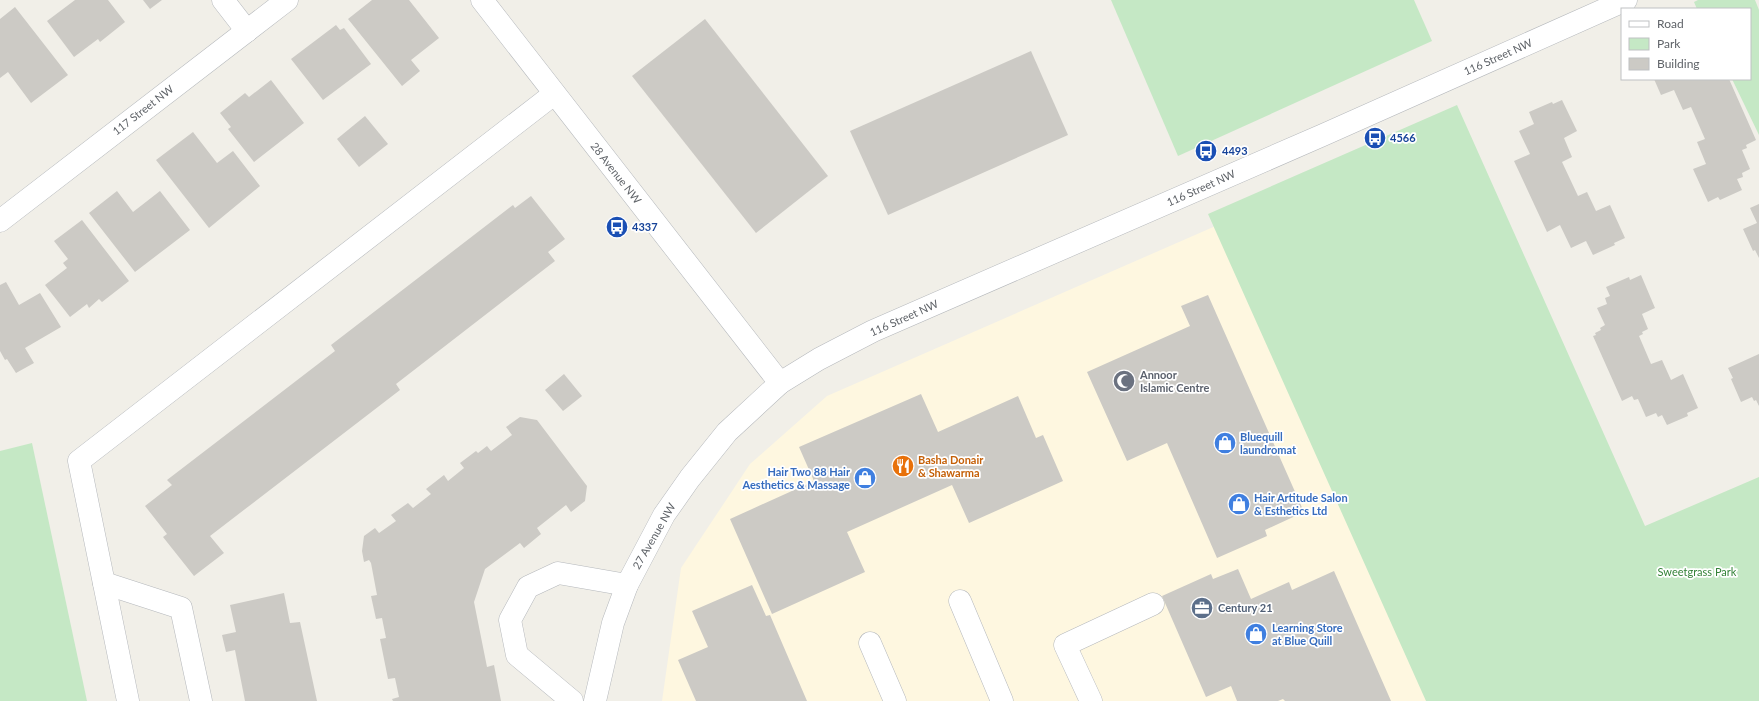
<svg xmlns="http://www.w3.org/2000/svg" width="1759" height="701" font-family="Lato,sans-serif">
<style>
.commercial{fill:#fef7e0}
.green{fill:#c5e8c5}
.building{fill:#cccac5}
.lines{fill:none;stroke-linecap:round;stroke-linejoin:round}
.minor-casing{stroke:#b5b8bc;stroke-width:23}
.minor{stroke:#fff;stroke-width:22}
.labels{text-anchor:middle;stroke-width:3.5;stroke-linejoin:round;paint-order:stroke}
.street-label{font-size:11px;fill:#5f6368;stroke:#fff}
.transit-label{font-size:11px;font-weight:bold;fill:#164399;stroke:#fff;text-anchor:start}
.worship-label{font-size:11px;font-weight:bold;fill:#5b616d;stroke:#fff;text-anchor:start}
.shop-label{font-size:11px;font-weight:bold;fill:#366cbe;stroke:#fff;text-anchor:start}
.food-label{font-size:11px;font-weight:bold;fill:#c56008;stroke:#fff;text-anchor:start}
.park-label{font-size:11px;fill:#348238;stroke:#fff}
.service-label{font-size:11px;font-weight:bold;fill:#4e5e75;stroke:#fff;text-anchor:start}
</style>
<rect width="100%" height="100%" fill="#f1efe8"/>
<polygon class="commercial" points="1227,221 1440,701 662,701 681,568 750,464 827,396"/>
<g class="green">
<polygon points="1111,0 1414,0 1432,41 1178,156"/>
<polygon points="1698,0 1755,0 1759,10 1759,135 1732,79 1750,79 1750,9 1697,9 1694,2"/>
<polygon points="1457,105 1645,526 1759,477 1759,701 1426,701 1208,214"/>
<polygon points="32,443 87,701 0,701 0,451"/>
</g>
<g class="building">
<polygon points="75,0 108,0 125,22 100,42 98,39 74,57 47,21"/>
<polygon points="143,0 162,0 150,9"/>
<polygon points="372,0 409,0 439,38 411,60 420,71 402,86 348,19"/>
<polygon points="15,7 68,75 31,103 8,72 0,78 0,19"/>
<polygon points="705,19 828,176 756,233 632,76"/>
<polygon points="336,25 340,30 344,28 371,64 323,100 291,59"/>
<polygon points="1031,51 1068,135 888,215 850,131"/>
<polygon points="1654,79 1729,79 1756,140 1746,145 1747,148 1742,150 1750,169 1742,173 1743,177 1737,179 1742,190 1720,200 1718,197 1708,202 1693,169 1706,164 1697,142 1705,139 1691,107 1683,110 1674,90 1661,95"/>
<polygon points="271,80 304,123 254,162 228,129 231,127 220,113 245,93 249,97"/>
<polygon points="1562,100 1577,131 1564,138 1572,157 1562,162 1578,196 1587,192 1596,211 1610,205 1625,238 1614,243 1615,245 1593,255 1586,241 1571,248 1560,225 1547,232 1514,161 1530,154 1519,131 1534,124 1529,112 1552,102 1553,104"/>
<polygon points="365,116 388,144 359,167 337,139"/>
<polygon points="193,132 217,163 233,151 260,186 209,228 156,160"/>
<polygon points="117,191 133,212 160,191 190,230 135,272 89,213"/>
<polygon points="531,196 565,239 548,252 555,261 396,384 400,390 210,536 224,553 194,576 163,537 167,534 145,506 172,485 167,480 335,351 331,345 513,205 515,208"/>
<polygon points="1759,204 1759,258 1755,250 1753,251 1743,229 1757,223 1750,208"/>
<polygon points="82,220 129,281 102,302 99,299 89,308 87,304 70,317 45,285 67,268 63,263 68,259 54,241"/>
<polygon points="1641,275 1655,308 1642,314 1648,329 1642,332 1643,334 1639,336 1651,364 1662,360 1671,380 1683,374 1698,408 1687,413 1688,416 1667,425 1662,415 1658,417 1656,413 1646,417 1638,399 1634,400 1632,396 1622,401 1593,336 1596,335 1595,333 1601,330 1600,328 1605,325 1597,308 1607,304 1605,298 1610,296 1606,287 1629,277 1630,280"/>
<polygon points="6,282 19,305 40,293 61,327 25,348 34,363 16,373 7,359 5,360 0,351 0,285"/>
<polygon points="1208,295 1304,512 1265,530 1267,536 1217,558 1167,443 1127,461 1087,372 1190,326 1181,306"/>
<polygon points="1759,354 1759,406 1756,400 1754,401 1752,397 1741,402 1731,379 1733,378 1728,368"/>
<polygon points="564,374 582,396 563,411 545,390"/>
<polygon points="921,394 938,432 1018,396 1036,438 1043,435 1063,481 969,523 952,485 847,532 865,572 772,614 730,519 814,481 799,447"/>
<polygon points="520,417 537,420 587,486 585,501 571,512 566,505 537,528 541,534 524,548 520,543 485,569 474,602 487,667 494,665 501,701 393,701 392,699 399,697 395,678 388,679 380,639 386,638 382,618 376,619 371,596 377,595 371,563 369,560 364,562 362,551 364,536 375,528 379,533 396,521 391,515 408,503 413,508 431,494 426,489 444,475 448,481 464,468 460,463 476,451 478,453 487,446 491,451 512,435 506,427"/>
<polygon points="1238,569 1251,599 1289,582 1292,590 1334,571 1391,701 1285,701 1283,699 1278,701 1237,701 1231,686 1206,697 1162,596 1211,574 1213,579"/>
<polygon points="752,585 766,616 770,615 807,701 696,701 678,660 708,647 692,611"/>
<polygon points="284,593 290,623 300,622 317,701 245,701 235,650 226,652 222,635 236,632 230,605"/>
</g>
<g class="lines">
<g class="minor-casing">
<g id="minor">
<polyline points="223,0 247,31"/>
<polyline points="482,0 780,383"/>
<polyline points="0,221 287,0"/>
<polyline points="104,583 181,608 201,701"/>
<polyline points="960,601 1002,701"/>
<polyline points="870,643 895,701"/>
<polyline points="128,701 79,461 554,94"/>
<polyline points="572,701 517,655 510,620 528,587 558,573 627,585"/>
<polyline points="595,701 613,623 627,585 664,515 690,478 727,432 780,383 819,359 873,331 1323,135 1626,0"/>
<polyline points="1091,701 1065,645 1153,604"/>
</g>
</g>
<use href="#minor" class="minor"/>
</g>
<defs>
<g id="bus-disc" transform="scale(1.15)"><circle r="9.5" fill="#1a4fb4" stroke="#fff"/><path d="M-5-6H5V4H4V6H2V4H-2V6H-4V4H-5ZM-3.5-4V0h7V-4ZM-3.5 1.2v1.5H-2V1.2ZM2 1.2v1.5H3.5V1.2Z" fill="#fff"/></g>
<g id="mosque-disc" transform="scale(1.15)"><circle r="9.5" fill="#6b7280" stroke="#fff"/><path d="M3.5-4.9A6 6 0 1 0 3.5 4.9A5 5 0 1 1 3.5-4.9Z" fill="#fff"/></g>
<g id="shop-disc" transform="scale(1.15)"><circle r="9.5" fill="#3f7fe0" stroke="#fff"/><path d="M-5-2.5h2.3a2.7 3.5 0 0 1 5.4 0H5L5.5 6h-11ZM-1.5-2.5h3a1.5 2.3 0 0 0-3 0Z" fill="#fff"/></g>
<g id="restaurant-disc" transform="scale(1.15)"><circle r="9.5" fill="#e8710a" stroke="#fff"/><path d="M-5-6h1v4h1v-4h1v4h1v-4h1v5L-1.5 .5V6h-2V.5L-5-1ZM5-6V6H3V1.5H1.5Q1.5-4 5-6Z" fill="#fff"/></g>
<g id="office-disc" transform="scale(1.15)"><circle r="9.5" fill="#5c6f8a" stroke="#fff"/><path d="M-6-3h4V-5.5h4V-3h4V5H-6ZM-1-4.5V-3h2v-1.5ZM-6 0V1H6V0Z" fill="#fff"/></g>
</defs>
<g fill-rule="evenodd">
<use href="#bus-disc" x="1375" y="138"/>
<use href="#bus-disc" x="1206" y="151"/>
<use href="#bus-disc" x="617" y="227"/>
<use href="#mosque-disc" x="1124" y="381"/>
<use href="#shop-disc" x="1225" y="443"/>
<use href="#restaurant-disc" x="903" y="466"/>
<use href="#shop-disc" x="865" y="478"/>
<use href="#shop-disc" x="1239" y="504"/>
<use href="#office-disc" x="1202" y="608"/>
<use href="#shop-disc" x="1256" y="634"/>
</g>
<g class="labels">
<g class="street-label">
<text transform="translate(1498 57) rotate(-24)" y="4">116 Street NW</text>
<text transform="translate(143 110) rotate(-38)" y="4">117 Street NW</text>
<text transform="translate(616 173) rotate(52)" y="4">28 Avenue NW</text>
<text transform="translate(1201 188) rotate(-24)" y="4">116 Street NW</text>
<text transform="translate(904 318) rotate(-24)" y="4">116 Street NW</text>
<text transform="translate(654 536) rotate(-60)" y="4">27 Avenue NW</text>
</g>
<g class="transit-label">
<text x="1390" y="142">4566</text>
<text x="1222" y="155">4493</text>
<text x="632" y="231">4337</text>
</g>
<g class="worship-label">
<text x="1140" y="379">Annoor<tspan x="1140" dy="13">Islamic Centre</tspan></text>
</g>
<g class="shop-label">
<text x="1240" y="441">Bluequill<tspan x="1240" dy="13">laundromat</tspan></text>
<text x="850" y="476" text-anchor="end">Hair Two 88 Hair<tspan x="850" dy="13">Aesthetics &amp; Massage</tspan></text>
<text x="1254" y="502">Hair Artitude Salon<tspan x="1254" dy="13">&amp; Esthetics Ltd</tspan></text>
<text x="1272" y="632">Learning Store<tspan x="1272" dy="13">at Blue Quill</tspan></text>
</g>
<g class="food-label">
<text x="918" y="464">Basha Donair<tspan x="918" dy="13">&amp; Shawarma</tspan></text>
</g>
<g class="park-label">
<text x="1697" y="576">Sweetgrass Park</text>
</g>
<g class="service-label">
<text x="1218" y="612">Century 21</text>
</g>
</g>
<rect x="1621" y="8" width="130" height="72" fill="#ffffff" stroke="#bfc1c3"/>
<rect x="1629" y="21" width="20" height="6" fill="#ffffff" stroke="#bfc1c3"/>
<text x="1657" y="28" font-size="12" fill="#5f6368">Road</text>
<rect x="1629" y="38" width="20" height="12" fill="#c5e8c5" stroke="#bfc1c3"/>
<text x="1657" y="48" font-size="12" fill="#5f6368">Park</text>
<rect x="1629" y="58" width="20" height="12" fill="#cccac5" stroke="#bfc1c3"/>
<text x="1657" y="68" font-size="12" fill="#5f6368">Building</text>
</svg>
